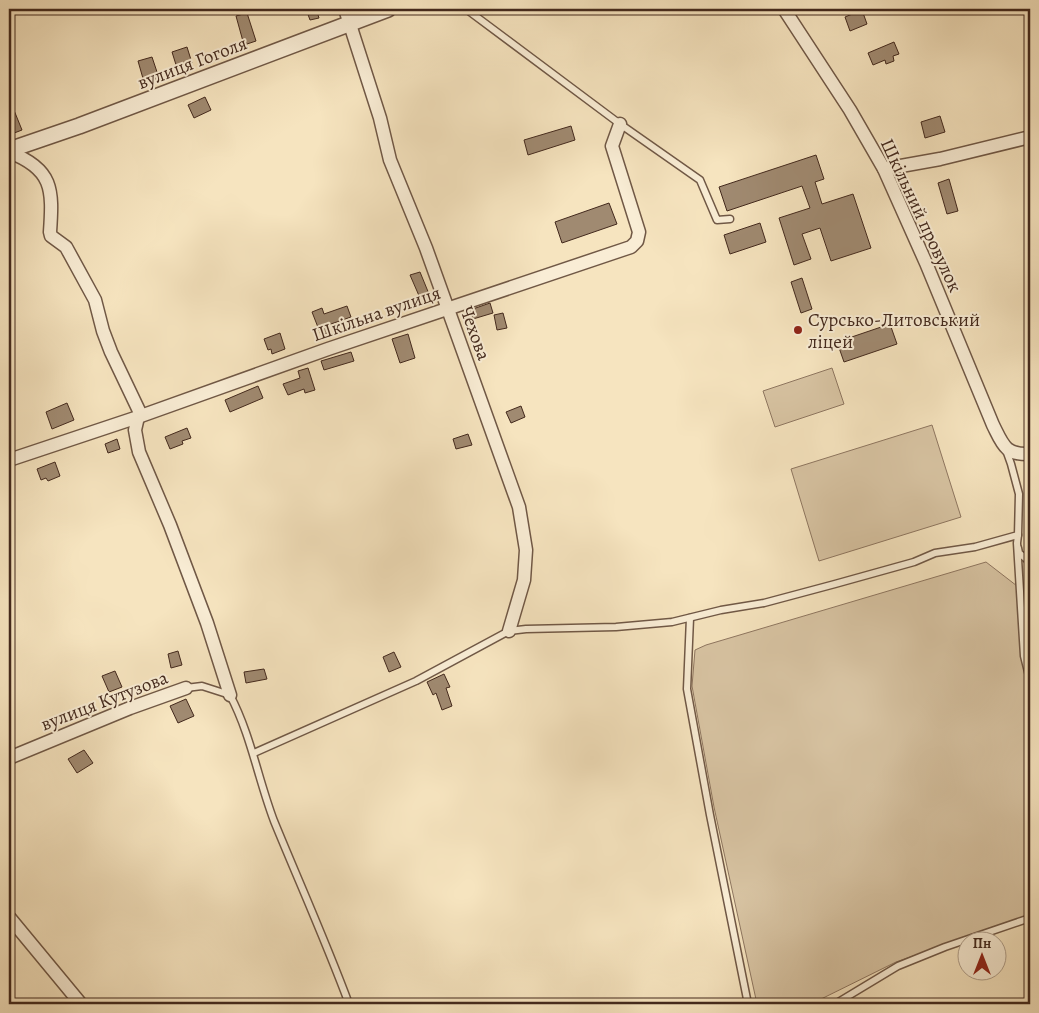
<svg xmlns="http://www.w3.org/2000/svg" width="1039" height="1013" font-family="Alegreya,serif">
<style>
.green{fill:#d8c4a3;stroke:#8e7660}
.building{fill:#a08a71;stroke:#43291d}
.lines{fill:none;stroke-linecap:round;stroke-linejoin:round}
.service-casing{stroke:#705846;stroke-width:9}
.minor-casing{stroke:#705846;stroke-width:15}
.tertiary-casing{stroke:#705846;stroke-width:18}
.service{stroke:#f9edd5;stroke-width:6}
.minor{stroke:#f9edd5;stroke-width:12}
.tertiary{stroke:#f9edd5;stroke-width:15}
.poi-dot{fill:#8f2418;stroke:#f9edd5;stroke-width:2}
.labels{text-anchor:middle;stroke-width:4;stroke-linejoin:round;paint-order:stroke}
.street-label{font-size:19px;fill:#43291d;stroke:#f9edd5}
.poi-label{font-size:19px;fill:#43291d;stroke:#f9edd5;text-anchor:start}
</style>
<rect width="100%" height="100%" fill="#f6e4bf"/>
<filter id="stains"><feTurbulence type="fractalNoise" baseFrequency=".004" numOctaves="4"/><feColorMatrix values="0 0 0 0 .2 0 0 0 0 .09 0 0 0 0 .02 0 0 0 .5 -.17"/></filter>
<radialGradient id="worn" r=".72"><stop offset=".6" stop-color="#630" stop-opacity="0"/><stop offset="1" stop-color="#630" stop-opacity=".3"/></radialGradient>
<g class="green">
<polygon points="832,368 844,404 775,427 763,391"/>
<polygon points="932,425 961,517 819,561 791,469"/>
<polygon points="986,562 1030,596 1030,915 896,962 811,1004 757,1004 714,807 692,686 695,650 706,645"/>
</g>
<g class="building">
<polygon points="306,9 316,9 319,18 310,20"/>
<polygon points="862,10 867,24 850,31 845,17"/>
<polygon points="247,13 256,41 244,45 236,16"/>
<polygon points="894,42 899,54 893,56 894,61 886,64 885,60 873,65 868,53"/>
<polygon points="187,47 192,63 177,68 172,52"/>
<polygon points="152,57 159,78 144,82 138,61"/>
<polygon points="205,97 211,110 194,118 188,105"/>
<polygon points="9,98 22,130 9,135"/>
<polygon points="940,116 945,132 925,138 921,122"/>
<polygon points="571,126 575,140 528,155 524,140"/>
<polygon points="816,155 824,179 815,182 822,204 853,194 871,248 831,261 820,228 802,234 811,259 794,265 779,218 810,208 802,186 727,211 719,187"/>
<polygon points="949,179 958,211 947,214 938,183"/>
<polygon points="609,203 617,224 562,243 555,222"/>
<polygon points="760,223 766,242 730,254 724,235"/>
<polygon points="420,272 429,294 420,298 410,275"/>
<polygon points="802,278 812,309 801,313 791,282"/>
<polygon points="490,303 493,313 473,319 470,310"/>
<polygon points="347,306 351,317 328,325 330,332 321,335 312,312 322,308 324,314"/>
<polygon points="503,313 507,328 497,330 494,315"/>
<polygon points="890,324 897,344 844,362 837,342"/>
<polygon points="280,333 285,349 272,354 271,349 268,350 264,339"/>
<polygon points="408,334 415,358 400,363 392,339"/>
<polygon points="351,352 354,361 324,370 321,361"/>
<polygon points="308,368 315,390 305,393 304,389 288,395 283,384 300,378 298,371"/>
<polygon points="258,386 263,398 230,412 225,400"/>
<polygon points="67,403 74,420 52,429 46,412"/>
<polygon points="521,406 525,417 511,423 506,412"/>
<polygon points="187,428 191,438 182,441 183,444 170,449 165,437"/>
<polygon points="468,434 472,445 456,449 453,439"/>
<polygon points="117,439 120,449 108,453 105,444"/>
<polygon points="55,462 60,476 48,481 46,478 41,480 37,469"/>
<polygon points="178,651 182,665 171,668 168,654"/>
<polygon points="394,652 401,667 389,672 383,657"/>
<polygon points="264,669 267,679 246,683 244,672"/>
<polygon points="115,671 122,687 109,692 102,676"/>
<polygon points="444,674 450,687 446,688 452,706 442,710 436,693 433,695 427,682"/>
<polygon points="186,699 194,716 178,723 170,706"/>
<polygon points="84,750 93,763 77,773 68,759"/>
</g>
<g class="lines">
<g class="service-casing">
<g id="service">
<polyline points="466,9 620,124 700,180 717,220 730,219"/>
<polyline points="1018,535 1017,543 1024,656 1030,680"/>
<polyline points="1018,548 1019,553 1030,562"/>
<polyline points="690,618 687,689 710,815 748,1004"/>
<path d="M186,688L202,686L230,695C251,735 258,779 274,821C299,882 326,942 349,1004"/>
<polyline points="254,753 416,681 509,631 526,629 616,627 672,622 721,610 764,603 835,584 914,562 935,553 975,547 1018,535 1019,494 1011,464 1006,450"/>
<polyline points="835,1004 898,966 945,947 1030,918"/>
</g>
</g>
<g class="minor-casing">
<g id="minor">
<polyline points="345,9 380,118 390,160 426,248 519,507 526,550 524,580 509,631"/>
<path d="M784,9L850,110L884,169L926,263L993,425C1003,445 1005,455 1030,454"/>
<path d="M9,152C53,169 53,189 50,232L51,236L66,247L95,300L103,331L111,352L141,415"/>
<polyline points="884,169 940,159 1030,137"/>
<polyline points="138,417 135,430 139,452 170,525 207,623 230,695"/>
<polyline points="9,460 138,417 328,349 631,247 637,241 639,232 612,146 620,124"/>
<polyline points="9,758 130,708 186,688"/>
<polyline points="9,917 81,1004"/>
</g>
</g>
<g class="tertiary-casing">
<polyline id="tertiary" points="9,150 79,126 388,9"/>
</g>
<use href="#service" class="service"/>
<use href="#minor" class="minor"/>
<use href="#tertiary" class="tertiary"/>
</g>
<circle class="poi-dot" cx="798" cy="330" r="5"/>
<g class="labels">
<g class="street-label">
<text transform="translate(192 62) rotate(-21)" y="7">вулиця Гоголя</text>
<text transform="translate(922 215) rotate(65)" y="7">Шкільний провулок</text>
<text transform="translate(376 313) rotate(-19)" y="7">Шкільна вулиця</text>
<text transform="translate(476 333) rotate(70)" y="7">Чехова</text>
<text transform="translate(104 700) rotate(-21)" y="7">вулиця Кутузова</text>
</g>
<g class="poi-label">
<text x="808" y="326">Сурсько-Литовський<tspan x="808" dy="22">ліцей</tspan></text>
</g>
</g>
<rect width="1039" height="1013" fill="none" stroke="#f6e4bf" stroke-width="30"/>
<rect x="10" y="10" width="1019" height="993" fill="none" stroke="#43291d" stroke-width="2.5"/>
<rect x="15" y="15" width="1009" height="983" fill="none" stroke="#43291d"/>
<g transform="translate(982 956)"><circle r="24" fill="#f9edd5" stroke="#b09f8b"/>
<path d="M0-4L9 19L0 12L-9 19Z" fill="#8f2418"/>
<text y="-8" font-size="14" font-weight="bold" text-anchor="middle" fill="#43291d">Пн</text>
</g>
<rect width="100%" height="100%" filter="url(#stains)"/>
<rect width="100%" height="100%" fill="url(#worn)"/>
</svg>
